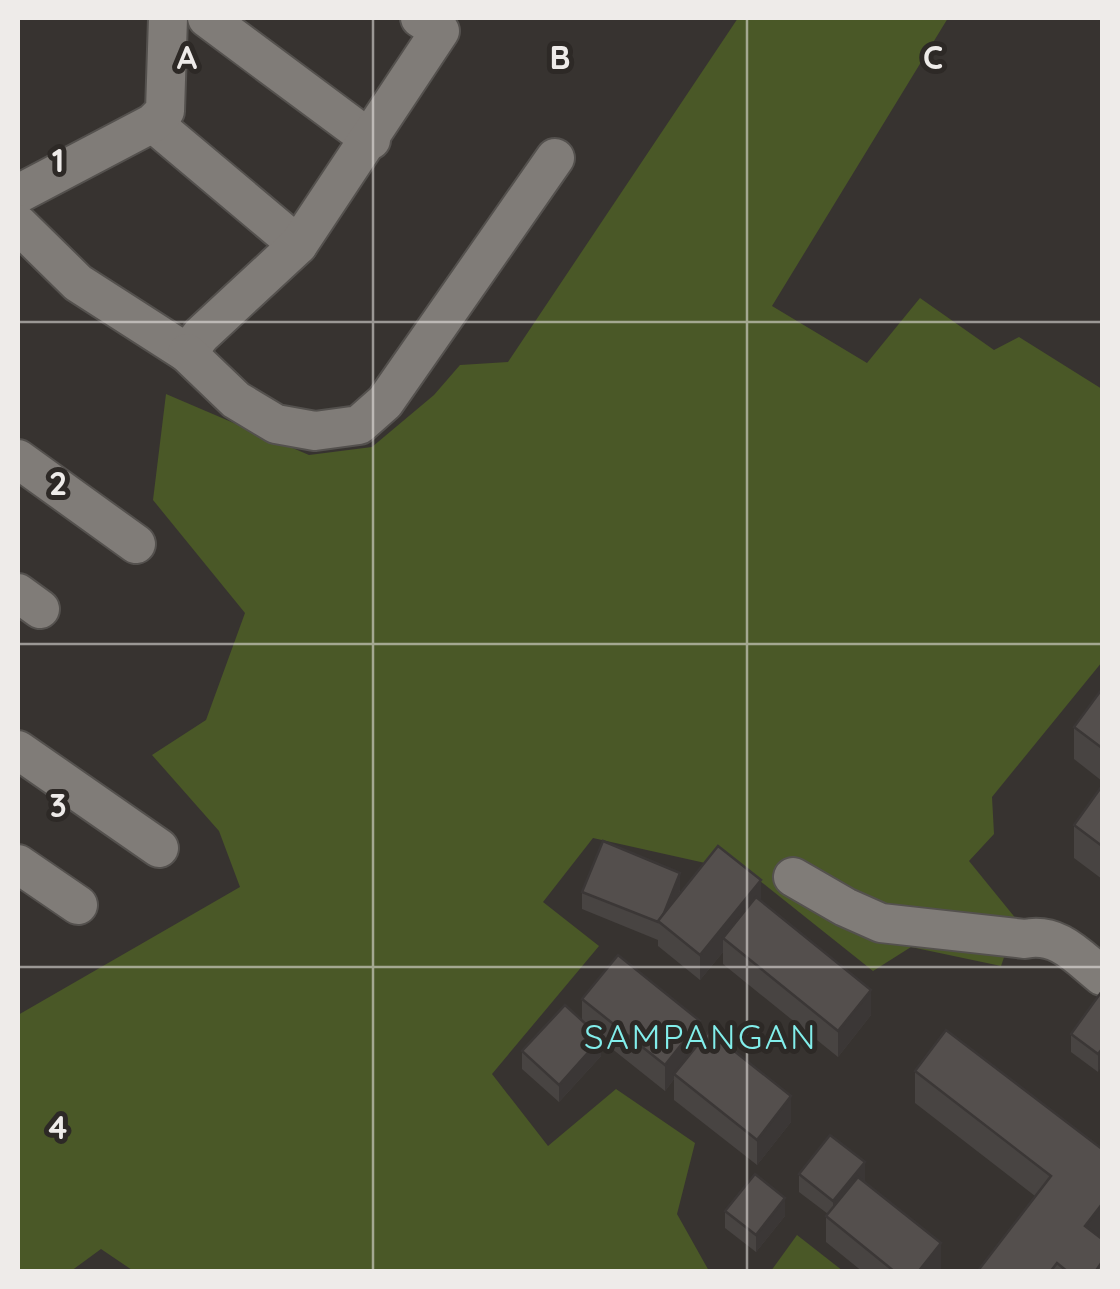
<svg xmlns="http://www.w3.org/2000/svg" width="1120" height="1289" font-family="Quicksand,sans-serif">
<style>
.green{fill:#4a5827}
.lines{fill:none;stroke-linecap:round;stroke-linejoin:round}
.minor-casing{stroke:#54514e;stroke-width:42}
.minor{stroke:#807c78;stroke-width:38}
.wall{fill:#484442}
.shaded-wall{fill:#3b3736}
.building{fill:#544f4d;stroke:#3b3736;stroke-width:2.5}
.grid{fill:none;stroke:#eeebe9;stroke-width:2.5;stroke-opacity:0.55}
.labels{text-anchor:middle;stroke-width:10;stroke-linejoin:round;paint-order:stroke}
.quarter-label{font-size:35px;letter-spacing:2.5px;fill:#82eeeb;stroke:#2d2926}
.grid-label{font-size:32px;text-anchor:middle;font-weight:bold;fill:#eeebe9;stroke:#2d2926;stroke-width:10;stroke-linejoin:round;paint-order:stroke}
</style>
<rect width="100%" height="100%" fill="#373330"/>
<g class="green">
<polygon points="738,18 948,18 772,306 867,363 920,298 994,350 1019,337 1102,389 1102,662 992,797 994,834 969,861 1017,920 1001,966 911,947 873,971 750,873 593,838 543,902 599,946 492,1074 548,1146 616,1089 695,1143 677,1214 709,1271 135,1272 101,1249 71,1271 18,1271 18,1015 240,887 219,831 152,755 206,720 245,613 153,500 166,394 309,455 372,447 434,395 460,365 508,362"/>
<polygon points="797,1235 843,1271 771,1271"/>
</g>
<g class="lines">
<g class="minor-casing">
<g id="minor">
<polyline points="207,18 371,140"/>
<polyline points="153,123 298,245"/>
<polyline points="18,194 153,123 165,111 168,18"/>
<polyline points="18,224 78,283 187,353 201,335 298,245 440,31 420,18"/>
<polyline points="187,353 236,400 276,424 315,431 359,425 385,402 555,158"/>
<polyline points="18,459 136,544"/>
<polyline points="18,593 40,609"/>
<polyline points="18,750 159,848"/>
<polyline points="18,864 78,905"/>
<path d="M793,877L845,907L881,923L1025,939C1058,932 1078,957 1102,976"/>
</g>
</g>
<use href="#minor" class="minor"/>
</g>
<g class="wall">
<polygon points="1102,689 1102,781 1074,759 1074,727"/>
<polygon points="1102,786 1102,879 1074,858 1074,825"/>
<polygon points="680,890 679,895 761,901 871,1015 838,1057 723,964 723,952 700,980 658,946 658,940 582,909 582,892"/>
<polygon points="1102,991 1098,1072 1071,1052 1071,1034"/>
<polygon points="582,999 700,1042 791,1122 757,1165 674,1100 674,1079 665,1091 601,1040 601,1056 559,1102 522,1069 522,1051 582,1021"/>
<polygon points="946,1030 1101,1238 1102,1272 977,1272 1035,1196 915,1103 915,1071"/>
<polygon points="799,1174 865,1180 863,1182 941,1269 939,1272 863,1272 826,1242 826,1216 828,1214 799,1192"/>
<polygon points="725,1211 785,1216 756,1252 725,1228"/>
</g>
<g class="shaded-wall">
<polygon points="680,873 680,890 665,927 660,922"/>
<polygon points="761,880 761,905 723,938 723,952 700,980 700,955"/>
<polygon points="871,990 871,1015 838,1057 838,1031"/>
<polygon points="700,1021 700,1047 674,1074 674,1079 665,1091 665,1065"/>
<polygon points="601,1038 601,1056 559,1102 559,1085"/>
<polygon points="1102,1049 1102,1066 1098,1072 1098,1054"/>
<polygon points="791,1096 791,1122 757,1165 757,1140"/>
<polygon points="865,1162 865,1180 833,1219 833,1201"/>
<polygon points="785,1198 785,1216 756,1252 756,1235"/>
<polygon points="1102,1204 1102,1236 1085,1259 1085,1226"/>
<polygon points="941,1243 941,1269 939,1272 918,1272"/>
</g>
<g class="building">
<polygon points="1102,689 1102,748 1074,727"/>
<polygon points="1102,786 1102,846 1074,825"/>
<polygon points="603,841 680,873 664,913 658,922 582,892"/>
<polygon points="718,846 761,880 700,955 658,921"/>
<polygon points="756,897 871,990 838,1031 723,938"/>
<polygon points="618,955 700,1021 665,1065 582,999"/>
<polygon points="1102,991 1102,1049 1098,1054 1071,1034"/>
<polygon points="565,1005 601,1038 559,1085 522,1051"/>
<polygon points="946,1030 1102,1149 1102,1204 1085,1226 1102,1239 1102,1262 1095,1272 1068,1272 1057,1263 1050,1272 977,1272 1051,1176 915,1071"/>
<polygon points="709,1031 791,1096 757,1140 674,1074"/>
<polygon points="830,1135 865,1162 833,1201 799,1174"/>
<polygon points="755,1174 785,1198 756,1235 725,1211"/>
<polygon points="858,1177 941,1243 918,1272 895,1272 826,1216"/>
</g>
<path class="grid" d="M373,18V1272M747,18V1272M18,322H1102M18,644H1102M18,967H1102"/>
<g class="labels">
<g class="quarter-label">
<text x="701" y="1049">SAMPANGAN</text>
</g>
</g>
<g class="grid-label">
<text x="187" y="69">A</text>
<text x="560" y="69">B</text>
<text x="933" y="69">C</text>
<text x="58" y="172">1</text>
<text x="58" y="495">2</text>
<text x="58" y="817">3</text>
<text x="58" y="1139">4</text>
</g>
<rect width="1120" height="1289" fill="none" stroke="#eeebe9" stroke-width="40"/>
</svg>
